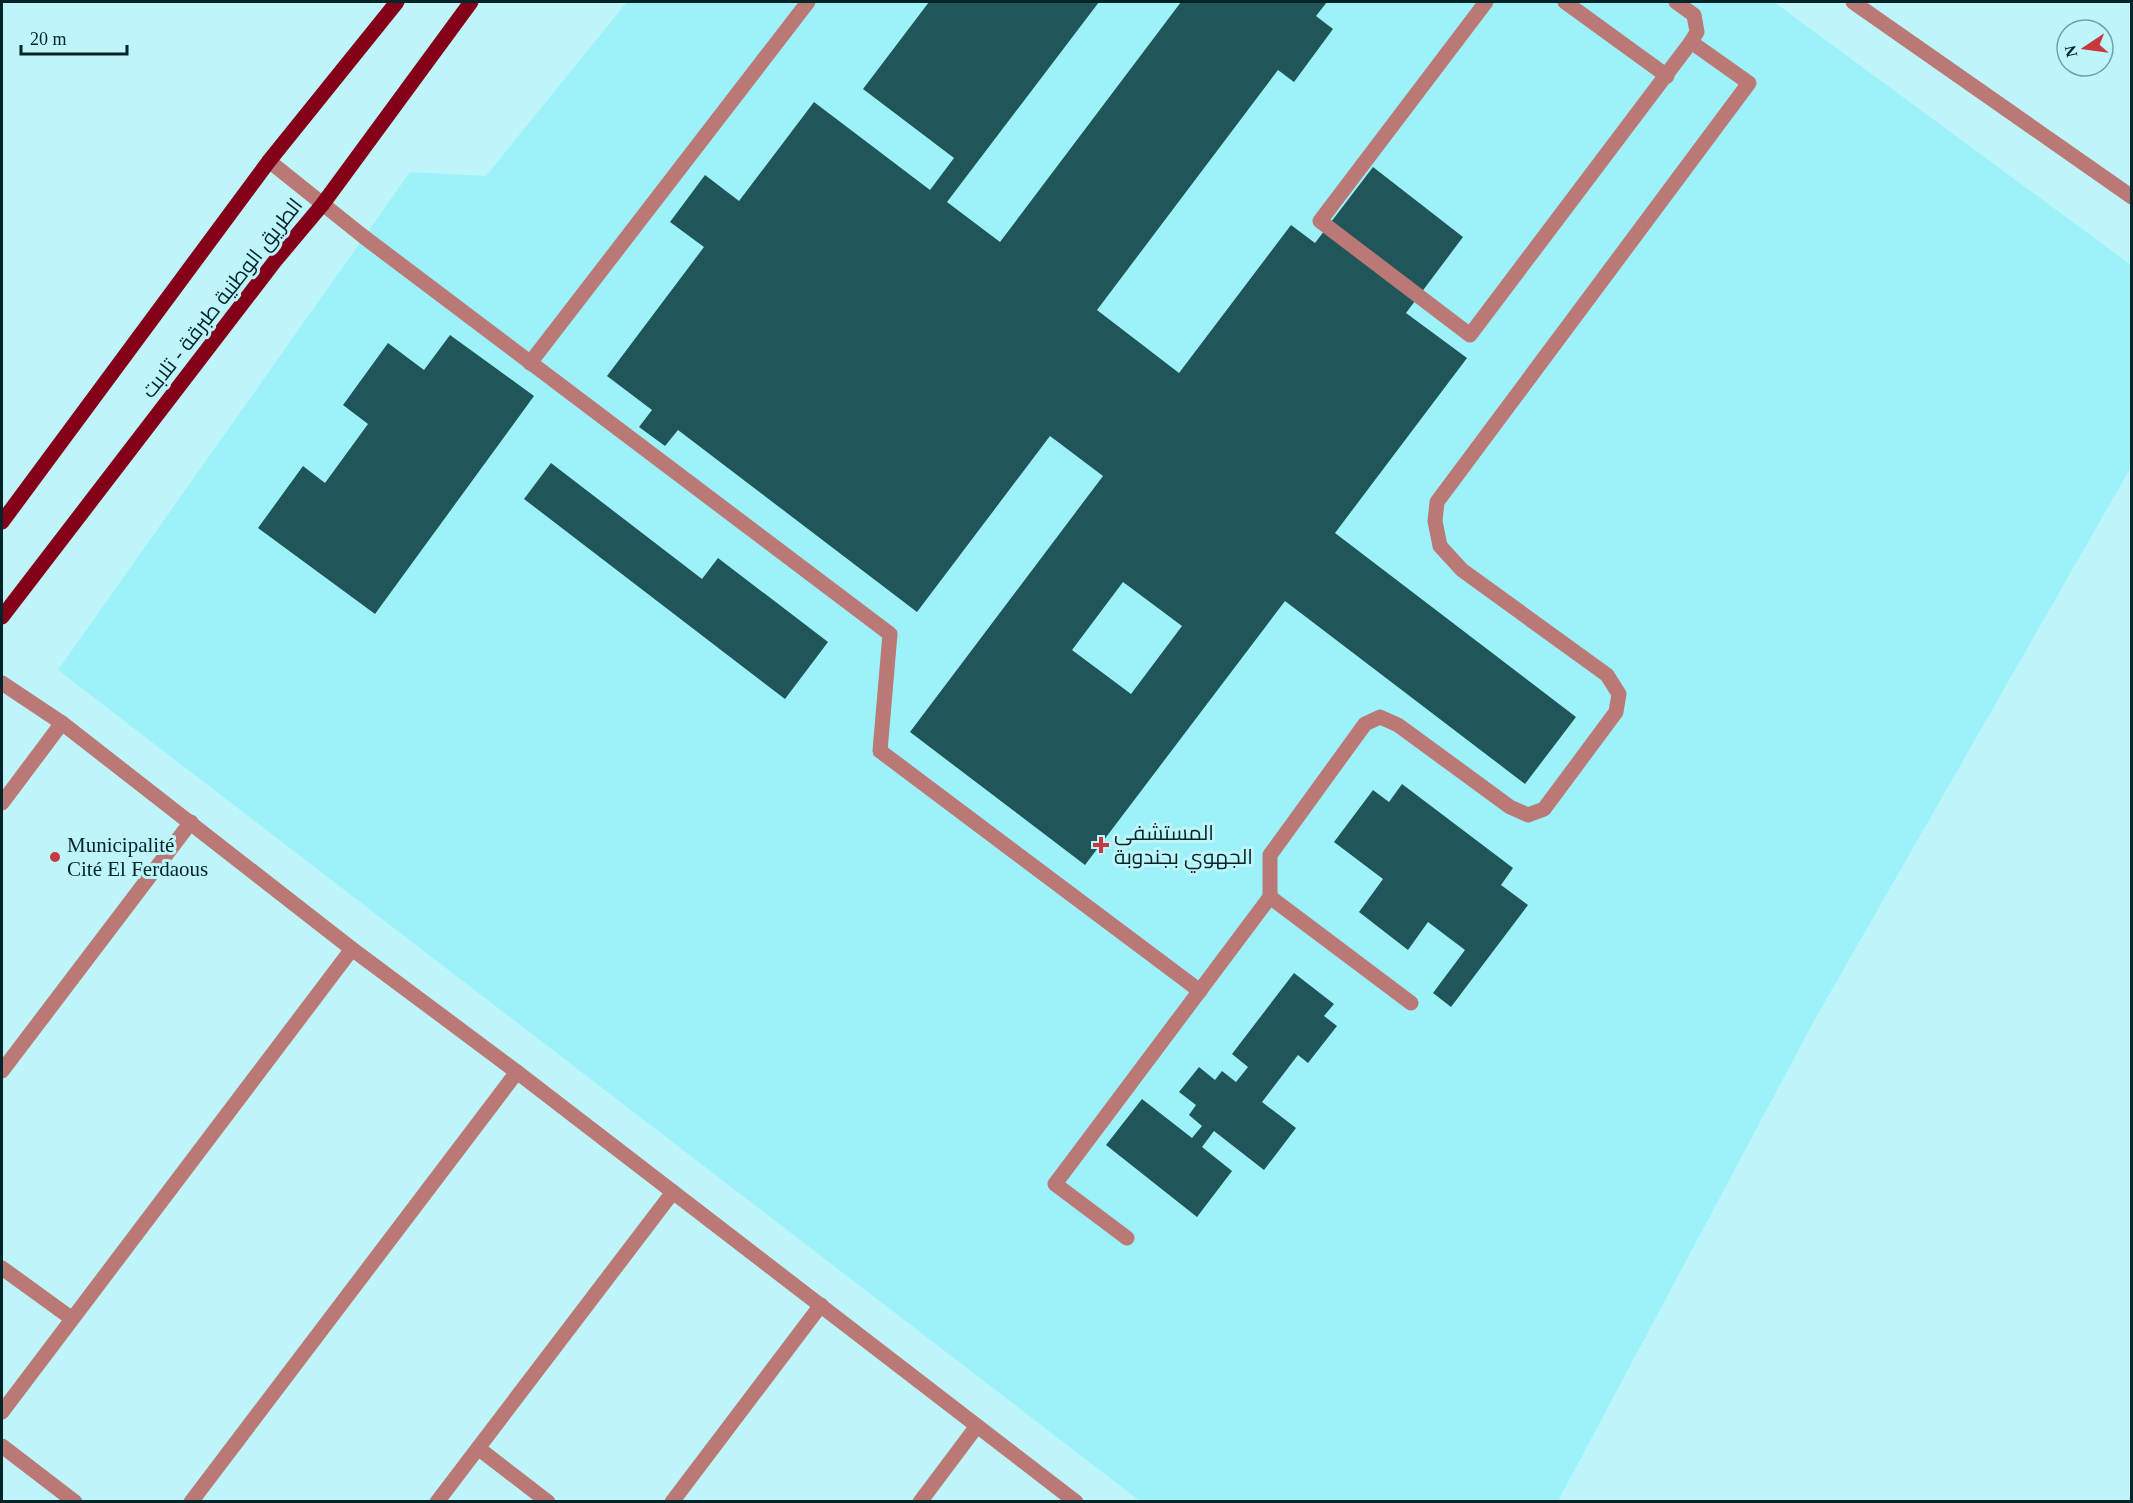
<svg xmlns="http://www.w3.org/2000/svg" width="2133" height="1503" font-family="'Times New Roman',Cairo,serif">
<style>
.built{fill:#9df2fa}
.building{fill:#20565a;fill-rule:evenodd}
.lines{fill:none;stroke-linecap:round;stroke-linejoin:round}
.minor{stroke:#bb7976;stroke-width:15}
.major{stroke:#840018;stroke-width:15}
.poi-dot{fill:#c8383f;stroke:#bdf5fa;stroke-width:2}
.labels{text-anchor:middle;stroke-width:6;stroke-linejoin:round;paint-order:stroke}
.street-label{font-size:21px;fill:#032527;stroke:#bdf5fa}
.poi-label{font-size:21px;fill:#032527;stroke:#bdf5fa;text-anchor:start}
</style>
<rect width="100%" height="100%" fill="#bdf5fa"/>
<polygon class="built" points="627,2 1774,2 2131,265 2131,467 1814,1021 1558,1501 1140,1501 58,670 410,172 486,176"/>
<g class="building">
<path d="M929,2H1099L947,202L1000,242L1181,2H1327L1316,16L1333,29L1294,82L1278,70L1097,310L1179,373L1291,225L1315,243L1373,167L1463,237L1406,313L1467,358L1335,533L1576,717L1525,784L1285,601L1085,865L910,732L1103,476L1050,436L917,612L678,430L665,446L639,427L652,410L607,376L704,247L670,222L705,175L739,201L814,102L930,190L954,158L863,89ZM1123,582L1182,626L1131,694L1072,650Z"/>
<polygon points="450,335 534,396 375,614 258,528 303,466 325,483 368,424 343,405 388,343 424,370"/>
<polygon points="551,463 702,579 718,558 828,642 785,699 524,499"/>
<polygon points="1402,784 1513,868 1501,885 1528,905 1451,1007 1433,993 1465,950 1428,922 1408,950 1359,912 1383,879 1334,842 1373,790 1389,802"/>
<polygon points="1294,973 1334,1004 1324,1016 1337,1026 1308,1063 1298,1055 1262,1102 1296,1128 1264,1170 1214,1131 1202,1147 1232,1171 1197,1217 1106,1145 1142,1099 1192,1138 1202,1126 1189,1115 1196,1105 1179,1092 1199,1067 1215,1080 1222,1071 1236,1082 1248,1067 1232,1054"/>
</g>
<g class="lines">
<g class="minor">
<polyline points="1486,2 1320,221 1470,335 1691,42 1697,32 1694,15 1676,2"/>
<polyline points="1565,2 1667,76"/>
<polyline points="1853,2 2132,197"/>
<polyline points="269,161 364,237 890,634 880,751 1200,991"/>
<polyline points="530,363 808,2"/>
<polyline points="2,683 62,723 352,949 517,1072 1076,1502"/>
<polyline points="2,803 62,723"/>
<polyline points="1270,897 1270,855 1365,724 1380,717 1398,725 1510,807 1528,815 1544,809 1616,712 1619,694 1607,675 1462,570 1440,546 1435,521 1437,502 1749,83 1691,42"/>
<polyline points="2,1071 191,822"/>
<polyline points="1127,1238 1055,1184 1270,897 1411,1003"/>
<polyline points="2,1268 71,1318"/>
<polyline points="2,1412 352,949"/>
<polyline points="2,1446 75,1502"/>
<polyline points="478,1448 548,1502"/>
<polyline points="191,1502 517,1072"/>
<polyline points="437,1502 673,1192"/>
<polyline points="672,1502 821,1305"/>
<polyline points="920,1502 977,1426"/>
</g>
<g class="major">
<polyline points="2,522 269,161 397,2"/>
<polyline points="2,617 275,261 322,205 471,2"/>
</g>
</g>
<g class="poi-dot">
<path d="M1098 836h6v6h6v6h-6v6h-6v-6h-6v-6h6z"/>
<circle cx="55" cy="857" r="6"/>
</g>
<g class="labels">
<g class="street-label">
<text transform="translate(222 298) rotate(-52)" y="7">الطريق الوطنية طبرقة - تلابت</text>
</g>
<g class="poi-label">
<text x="1114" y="840">المستشفى<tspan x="1114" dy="24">الجهوي بجندوبة</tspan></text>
<text x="67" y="852">Municipalité<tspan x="67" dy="24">Cité El Ferdaous</tspan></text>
</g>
</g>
<rect width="2133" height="1503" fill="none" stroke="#032527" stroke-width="6"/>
<g transform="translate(2085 48) rotate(257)"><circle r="28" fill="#bdf5fa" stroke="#73a2a6" stroke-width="1.5"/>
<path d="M0-4.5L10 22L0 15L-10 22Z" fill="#c8383f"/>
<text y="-9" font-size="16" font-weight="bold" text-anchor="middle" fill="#032527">N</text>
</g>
<path d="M21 45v9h106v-9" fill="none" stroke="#032527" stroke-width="3"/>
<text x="30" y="45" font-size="18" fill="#032527" stroke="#bdf5fa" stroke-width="4.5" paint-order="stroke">20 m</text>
</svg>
